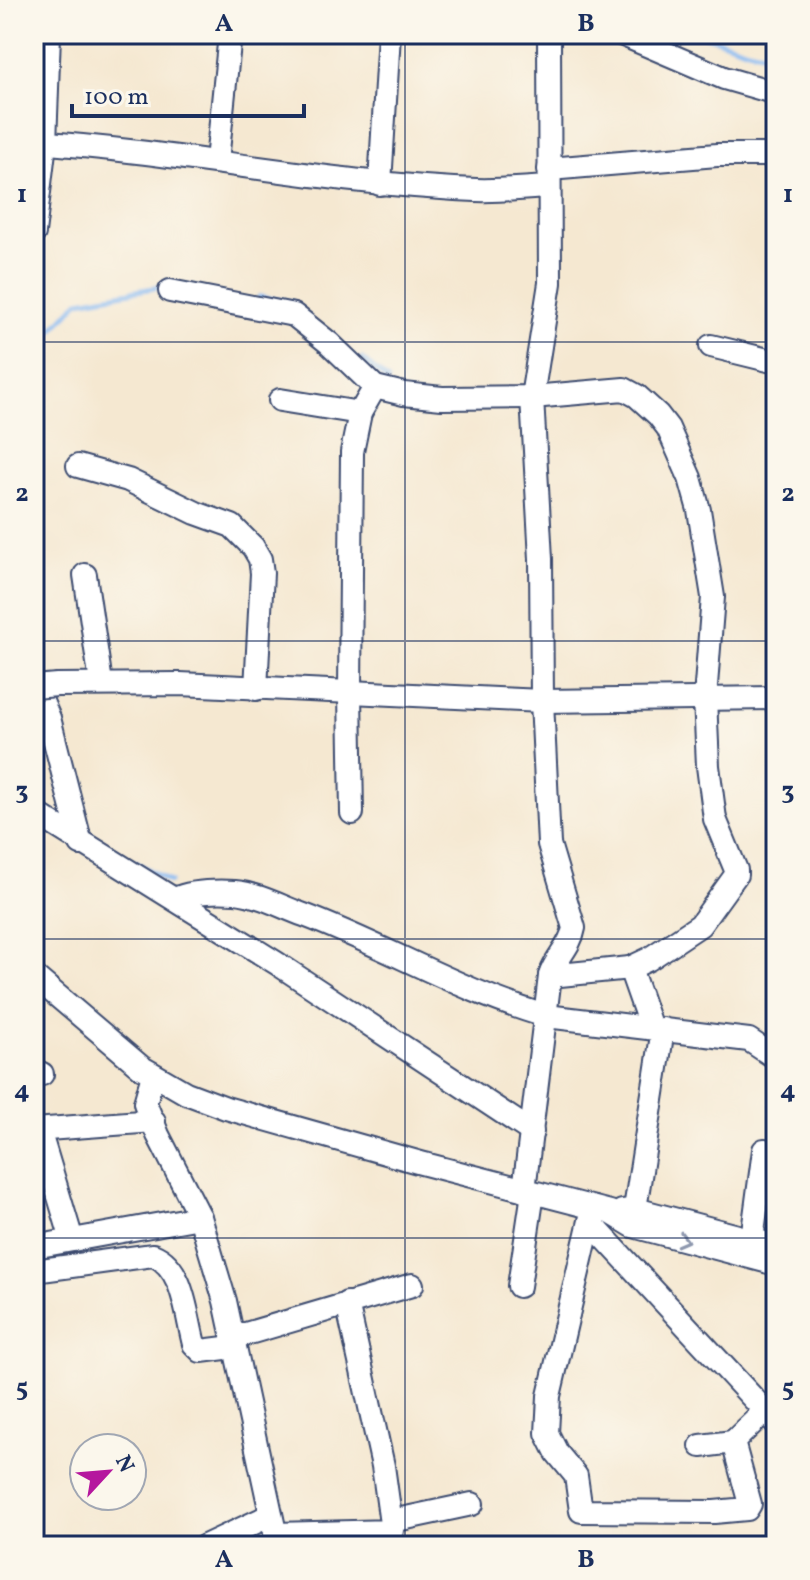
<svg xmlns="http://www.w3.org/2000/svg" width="810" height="1580" font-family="Vollkorn,serif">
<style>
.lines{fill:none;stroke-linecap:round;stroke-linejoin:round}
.stream{stroke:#84b7f1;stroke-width:5}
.minor-casing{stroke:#3c4b6f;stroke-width:26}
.minor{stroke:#fff;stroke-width:22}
.minor-bridge-casing{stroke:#3c4b6f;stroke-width:26;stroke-linecap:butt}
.minor-bridge{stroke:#fff;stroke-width:22}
.oneway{stroke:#8d97ae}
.grid{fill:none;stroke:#1b2f5e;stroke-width:2;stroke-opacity:0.55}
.neatline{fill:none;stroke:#1b2f5e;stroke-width:3}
.grid-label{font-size:26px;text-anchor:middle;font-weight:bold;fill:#1b2f5e}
</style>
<rect width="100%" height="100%" fill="#fbf7ec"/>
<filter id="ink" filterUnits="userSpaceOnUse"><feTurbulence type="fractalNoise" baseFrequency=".0125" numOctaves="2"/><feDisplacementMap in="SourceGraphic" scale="16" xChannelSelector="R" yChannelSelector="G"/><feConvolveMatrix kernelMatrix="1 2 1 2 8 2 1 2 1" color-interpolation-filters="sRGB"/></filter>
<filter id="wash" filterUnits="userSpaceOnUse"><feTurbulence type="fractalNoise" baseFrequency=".006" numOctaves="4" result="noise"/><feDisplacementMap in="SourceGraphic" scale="32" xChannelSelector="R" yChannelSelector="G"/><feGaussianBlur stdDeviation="1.8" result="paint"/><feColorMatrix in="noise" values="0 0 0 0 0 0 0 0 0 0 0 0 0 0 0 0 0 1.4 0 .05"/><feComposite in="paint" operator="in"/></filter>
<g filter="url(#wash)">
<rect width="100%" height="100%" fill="#f5e8d1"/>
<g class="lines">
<g class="stream">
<polyline points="700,34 748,50 776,56"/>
<polyline points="259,297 291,302 298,308"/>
<polyline points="34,350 79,301 165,286"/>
<polyline points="362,359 388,381"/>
<polyline points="136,863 170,882"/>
</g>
</g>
</g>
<g filter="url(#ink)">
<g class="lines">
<g class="minor-casing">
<g id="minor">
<polyline points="621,34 724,78 776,93"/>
<path d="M34,142C182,152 328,184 476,190C500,191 525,188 549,187"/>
<polyline points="217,161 230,34"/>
<polyline points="549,169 717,155 776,155"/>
<polyline points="380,184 389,34"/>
<polyline points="34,233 45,143 49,34"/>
<polyline points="170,291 294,315 329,343 375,387 404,394 442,398 532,397 624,389 637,396 658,415 668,428 690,478 699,510 713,597 705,698 708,766 715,819 736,870 736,875 700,925 649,959 630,968 550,976"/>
<polyline points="711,346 776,362"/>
<polyline points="280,400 360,413"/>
<polyline points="78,466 128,480 196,513 232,526 253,547 260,559 262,573 256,689"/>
<polyline points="85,575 101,683"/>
<polyline points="34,683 49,718 81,844"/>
<polyline points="57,685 180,684 542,701 776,698"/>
<polyline points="34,812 278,964 532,1132"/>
<polyline points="352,813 350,692 352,452 360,413 375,387"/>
<path d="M175,899C192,891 216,891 235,892C258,894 282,907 304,915C386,946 462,992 546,1016L749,1040L776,1058"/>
<polyline points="630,968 651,1028"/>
<polyline points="34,976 141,1067 186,1093 226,1108 421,1163 610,1212 633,1226 776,1264"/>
<polyline points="34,1070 42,1074"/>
<polyline points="153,1075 145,1103 158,1135 200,1217 225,1301 278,1546"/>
<polyline points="34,1130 154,1121"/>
<polyline points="39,1130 72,1240"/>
<path d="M524,1190L550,976C555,959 571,946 574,928L549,844L542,701L541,559L532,397L550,283L549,34"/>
<polyline points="593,1208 549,1396 547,1433 557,1453 576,1476 581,1511 714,1512 747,1509 750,1504 733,1442 766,1410"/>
<polyline points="635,1209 663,1029"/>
<polyline points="622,1211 635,1209 776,1246"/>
<polyline points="591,1223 776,1423"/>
<polyline points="752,1239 764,1150"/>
<polyline points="34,1247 200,1217"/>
<path d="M34,1271L153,1255C184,1267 186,1315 194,1344L201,1351L233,1347"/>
<polyline points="519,1286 533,1193"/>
<polyline points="232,1338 412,1285"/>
<polyline points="701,1446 733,1442"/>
<polyline points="392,1521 472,1504"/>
<polyline points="275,1534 392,1531 383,1466 347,1303"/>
<polyline points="205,1546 271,1515"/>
</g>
</g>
<use href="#minor" class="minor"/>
<g class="minor-bridge-casing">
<polyline id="minor-bridge" points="34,687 57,685"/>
</g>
<use href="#minor-bridge" class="minor-bridge"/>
</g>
<defs><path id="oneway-chevron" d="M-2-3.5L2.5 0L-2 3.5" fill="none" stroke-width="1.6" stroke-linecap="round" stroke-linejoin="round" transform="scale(2)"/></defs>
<use class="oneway" href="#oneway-chevron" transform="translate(683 1240) rotate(15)"/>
</g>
<path class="grid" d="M405,34V1546M34,342H776M34,641H776M34,939H776M34,1238H776"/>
<rect width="810" height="1580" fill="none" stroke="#fbf7ec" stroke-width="88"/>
<g transform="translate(108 1472) rotate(64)"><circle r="38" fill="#fbf7ec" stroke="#a1a7b3" stroke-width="2"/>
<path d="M0-6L14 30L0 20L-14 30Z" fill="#b5179e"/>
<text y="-12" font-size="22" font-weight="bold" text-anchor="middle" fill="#1b2f5e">N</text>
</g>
<path d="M72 104v12h232v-12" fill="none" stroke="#1b2f5e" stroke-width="4"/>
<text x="84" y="104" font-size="24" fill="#1b2f5e" stroke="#fbf7ec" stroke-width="6" paint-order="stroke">100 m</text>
<rect x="44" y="44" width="722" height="1492" class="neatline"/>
<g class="grid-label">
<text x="224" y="31">A</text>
<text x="586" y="31">B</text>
<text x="22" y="202">1</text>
<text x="788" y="202">1</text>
<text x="22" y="501">2</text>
<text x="788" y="501">2</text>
<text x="22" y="799">3</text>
<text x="788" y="799">3</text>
<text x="22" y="1098">4</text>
<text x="788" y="1098">4</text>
<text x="22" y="1396">5</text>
<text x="788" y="1396">5</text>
<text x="224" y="1567">A</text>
<text x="586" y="1567">B</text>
</g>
</svg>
